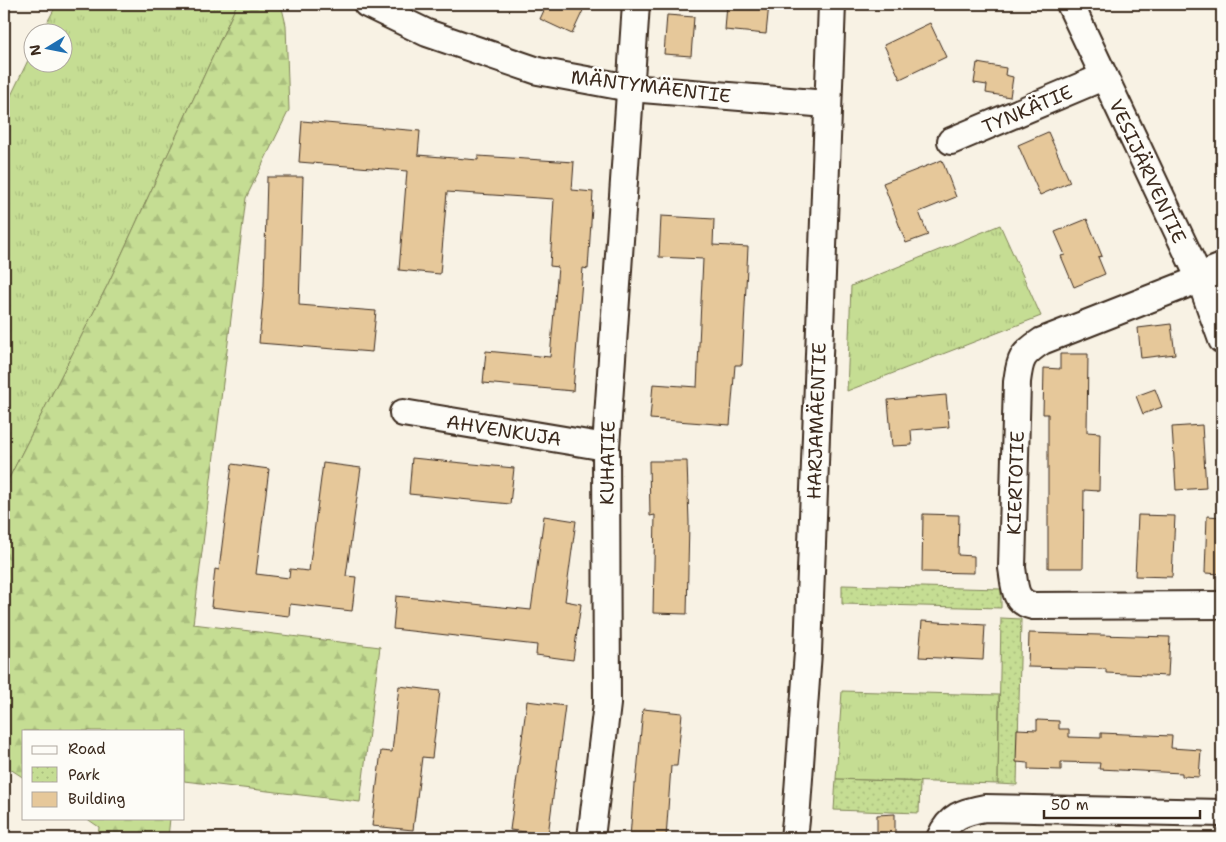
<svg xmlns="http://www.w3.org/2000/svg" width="1226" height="842" font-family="'Shantell Sans',sans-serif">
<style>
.grass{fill:url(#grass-tufts);stroke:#808458}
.forest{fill:url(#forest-firs);stroke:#808458}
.park{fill:url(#park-dots);stroke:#808458}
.building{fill:#e6c89a;stroke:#3b2a1e}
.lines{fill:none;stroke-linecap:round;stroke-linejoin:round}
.minor-casing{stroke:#3b2a1e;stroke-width:30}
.minor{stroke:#fdfcf7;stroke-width:26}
.labels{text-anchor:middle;stroke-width:5;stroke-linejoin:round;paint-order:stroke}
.street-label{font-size:19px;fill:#3b2a1e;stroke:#fdfcf7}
</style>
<defs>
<pattern id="grass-tufts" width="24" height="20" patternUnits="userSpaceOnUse" patternTransform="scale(1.25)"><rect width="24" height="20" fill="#c5dd93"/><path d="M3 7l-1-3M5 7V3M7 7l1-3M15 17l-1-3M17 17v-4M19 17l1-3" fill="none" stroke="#aabe7e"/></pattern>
<pattern id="forest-firs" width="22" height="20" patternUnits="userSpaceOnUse" patternTransform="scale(1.25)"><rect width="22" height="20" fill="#c5dd93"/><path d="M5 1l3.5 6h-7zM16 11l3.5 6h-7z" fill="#aabe7e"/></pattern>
<pattern id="park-dots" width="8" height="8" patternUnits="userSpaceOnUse" patternTransform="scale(1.25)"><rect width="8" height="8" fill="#c5dd93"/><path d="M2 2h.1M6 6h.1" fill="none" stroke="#aabe7e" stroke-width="1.8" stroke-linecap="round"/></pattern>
</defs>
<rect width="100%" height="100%" fill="#f8f2e4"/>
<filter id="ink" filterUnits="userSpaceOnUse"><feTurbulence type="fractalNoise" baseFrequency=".02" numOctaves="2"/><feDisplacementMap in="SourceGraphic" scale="10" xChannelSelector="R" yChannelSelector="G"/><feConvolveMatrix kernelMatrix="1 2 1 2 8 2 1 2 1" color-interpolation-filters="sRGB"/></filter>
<g filter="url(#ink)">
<g class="grass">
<polygon points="57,4 237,4 108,284 4,488 4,110 32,52 32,62 62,62 62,32 42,32"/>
<polygon points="1000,225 1041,316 847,391 851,286"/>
<polygon points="842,691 999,695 998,784 836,779"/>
</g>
<g class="forest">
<polygon points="237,4 281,4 286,25 289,110 246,198 193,624 380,647 360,802 184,781 184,731 24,731 24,778 4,765 4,488 108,284"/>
<polygon points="86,818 170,818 168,838 98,838 99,827"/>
</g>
<g class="park">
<polygon points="842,585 1001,589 1001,608 842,604"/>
<polygon points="1001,618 1021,619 1017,785 998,784"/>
<polygon points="836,779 920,782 919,813 834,810"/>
</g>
<g class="building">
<polygon points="547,4 586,4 572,34 540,19"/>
<polygon points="727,4 769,4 766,34 725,30"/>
<polygon points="667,15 694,17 691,56 664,54"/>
<polygon points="930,23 946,57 900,79 884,45"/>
<polygon points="977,63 1006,68 1005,75 1013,77 1010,97 986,93 987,85 974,83"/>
<polygon points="302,121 420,131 418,155 478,160 478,156 574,162 572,190 593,192 588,269 583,268 573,391 483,383 486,351 550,357 558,267 550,266 554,199 447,192 440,274 399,270 407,171 299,162"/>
<polygon points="1048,132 1070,182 1040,195 1018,145"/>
<polygon points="942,160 956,197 919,212 928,235 906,243 883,183"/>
<polygon points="267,177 303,177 299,305 376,311 372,352 259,343 264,286"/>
<polygon points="661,216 714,219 713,245 748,247 742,365 735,365 730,425 650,419 653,384 697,387 703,259 659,257"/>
<polygon points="1087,219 1102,256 1098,257 1105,274 1074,287 1061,256 1065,255 1055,232"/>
<polygon points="1171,324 1175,354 1141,358 1138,328"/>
<polygon points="1060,354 1088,354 1087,432 1100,433 1099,491 1084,490 1083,568 1048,568 1048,414 1043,414 1044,368 1060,369"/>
<polygon points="1155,389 1162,407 1143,414 1136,396"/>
<polygon points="946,395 949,427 911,430 912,445 892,446 888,400"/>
<polygon points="1202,425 1206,488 1176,490 1172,427"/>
<polygon points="412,458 514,468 510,504 409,494"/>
<polygon points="649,461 687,461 689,523 687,614 653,613 655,515 650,516"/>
<polygon points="323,463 361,468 346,576 356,577 352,611 290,604 289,616 211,607 215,569 219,570 232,464 269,469 256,574 289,578 290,569 309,571"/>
<polygon points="923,514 959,515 958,555 974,556 974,573 922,572"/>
<polygon points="1138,515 1175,516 1172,577 1135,576"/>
<polygon points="544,516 576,521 565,601 581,604 573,660 536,655 537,645 393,629 396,596 531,610"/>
<polygon points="1207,516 1222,517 1222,574 1205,573"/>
<polygon points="922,621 985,625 983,660 919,657"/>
<polygon points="1029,633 1170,637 1168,676 1106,673 1106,669 1028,667"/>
<polygon points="399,686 440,691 432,758 422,757 413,830 372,826 381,751 392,752"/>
<polygon points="527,701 565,706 548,835 510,830"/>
<polygon points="643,709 682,713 677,766 671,766 666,838 630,838 634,784 636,784"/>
<polygon points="1037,720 1059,721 1059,729 1069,729 1069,737 1101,738 1101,733 1172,736 1171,748 1201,750 1199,777 1182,776 1182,773 1099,769 1100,763 1061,762 1061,770 1028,769 1028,763 1016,762 1017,729 1037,730"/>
<polygon points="895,814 895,838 877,838 877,815"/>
</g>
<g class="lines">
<g class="minor-casing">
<g id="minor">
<polyline points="367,4 427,33 538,71 630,88 827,104"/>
<polyline points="1070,4 1200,279 1222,340"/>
<polyline points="951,141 1103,77"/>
<path d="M1222,267L1212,271L1200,279L1042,341C1022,354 1020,358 1017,382L1012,568C1015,585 1013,602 1033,606L1222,605"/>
<polyline points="403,413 606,447"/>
<polyline points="591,838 607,704 606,447 636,4"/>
<polyline points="794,838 796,820 808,652 832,4"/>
<path d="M940,838C949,816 963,812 985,808L1222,813"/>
</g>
</g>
<use href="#minor" class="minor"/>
</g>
</g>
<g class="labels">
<g class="street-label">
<text transform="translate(651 86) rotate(7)" y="7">MÄNTYMÄENTIE</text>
<text transform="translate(1027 109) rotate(-23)" y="7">TYNKÄTIE</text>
<text transform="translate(1148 171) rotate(65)" y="7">VESIJÄRVENTIE</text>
<text transform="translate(816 421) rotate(-88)" y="7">HARJAMÄENTIE</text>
<text transform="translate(504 430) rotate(9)" y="7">AHVENKUJA</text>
<text transform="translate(607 463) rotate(-89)" y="7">KUHATIE</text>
<text transform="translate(1015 483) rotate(-88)" y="7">KIERTOTIE</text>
</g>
</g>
<rect width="1226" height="842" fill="none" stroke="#fdfcf7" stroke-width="20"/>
<rect x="10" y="10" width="1206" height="822" fill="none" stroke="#3b2a1e" stroke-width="2" filter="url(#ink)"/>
<rect x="22" y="730" width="162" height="90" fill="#fdfcf7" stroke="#afa8a0"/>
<rect x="32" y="746" width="25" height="8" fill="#fdfcf7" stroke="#afa8a0"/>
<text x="68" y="754" font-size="15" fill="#3b2a1e">Road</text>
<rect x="32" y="767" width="25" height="15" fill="url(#park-dots)" stroke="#afa8a0"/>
<text x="68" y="780" font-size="15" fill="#3b2a1e">Park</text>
<rect x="32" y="792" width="25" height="15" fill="#e6c89a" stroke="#afa8a0"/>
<text x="68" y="804" font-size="15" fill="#3b2a1e">Building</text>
<g transform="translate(48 48) rotate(260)"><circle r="24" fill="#fdfcf7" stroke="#afa8a0"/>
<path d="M0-4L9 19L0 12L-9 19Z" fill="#1f6fb2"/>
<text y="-8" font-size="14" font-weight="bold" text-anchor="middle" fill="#3b2a1e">N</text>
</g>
<path d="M1044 810v8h156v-8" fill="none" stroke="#3b2a1e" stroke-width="2.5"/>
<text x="1051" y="810" font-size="15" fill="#3b2a1e" stroke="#fdfcf7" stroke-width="4" paint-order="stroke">50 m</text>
</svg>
